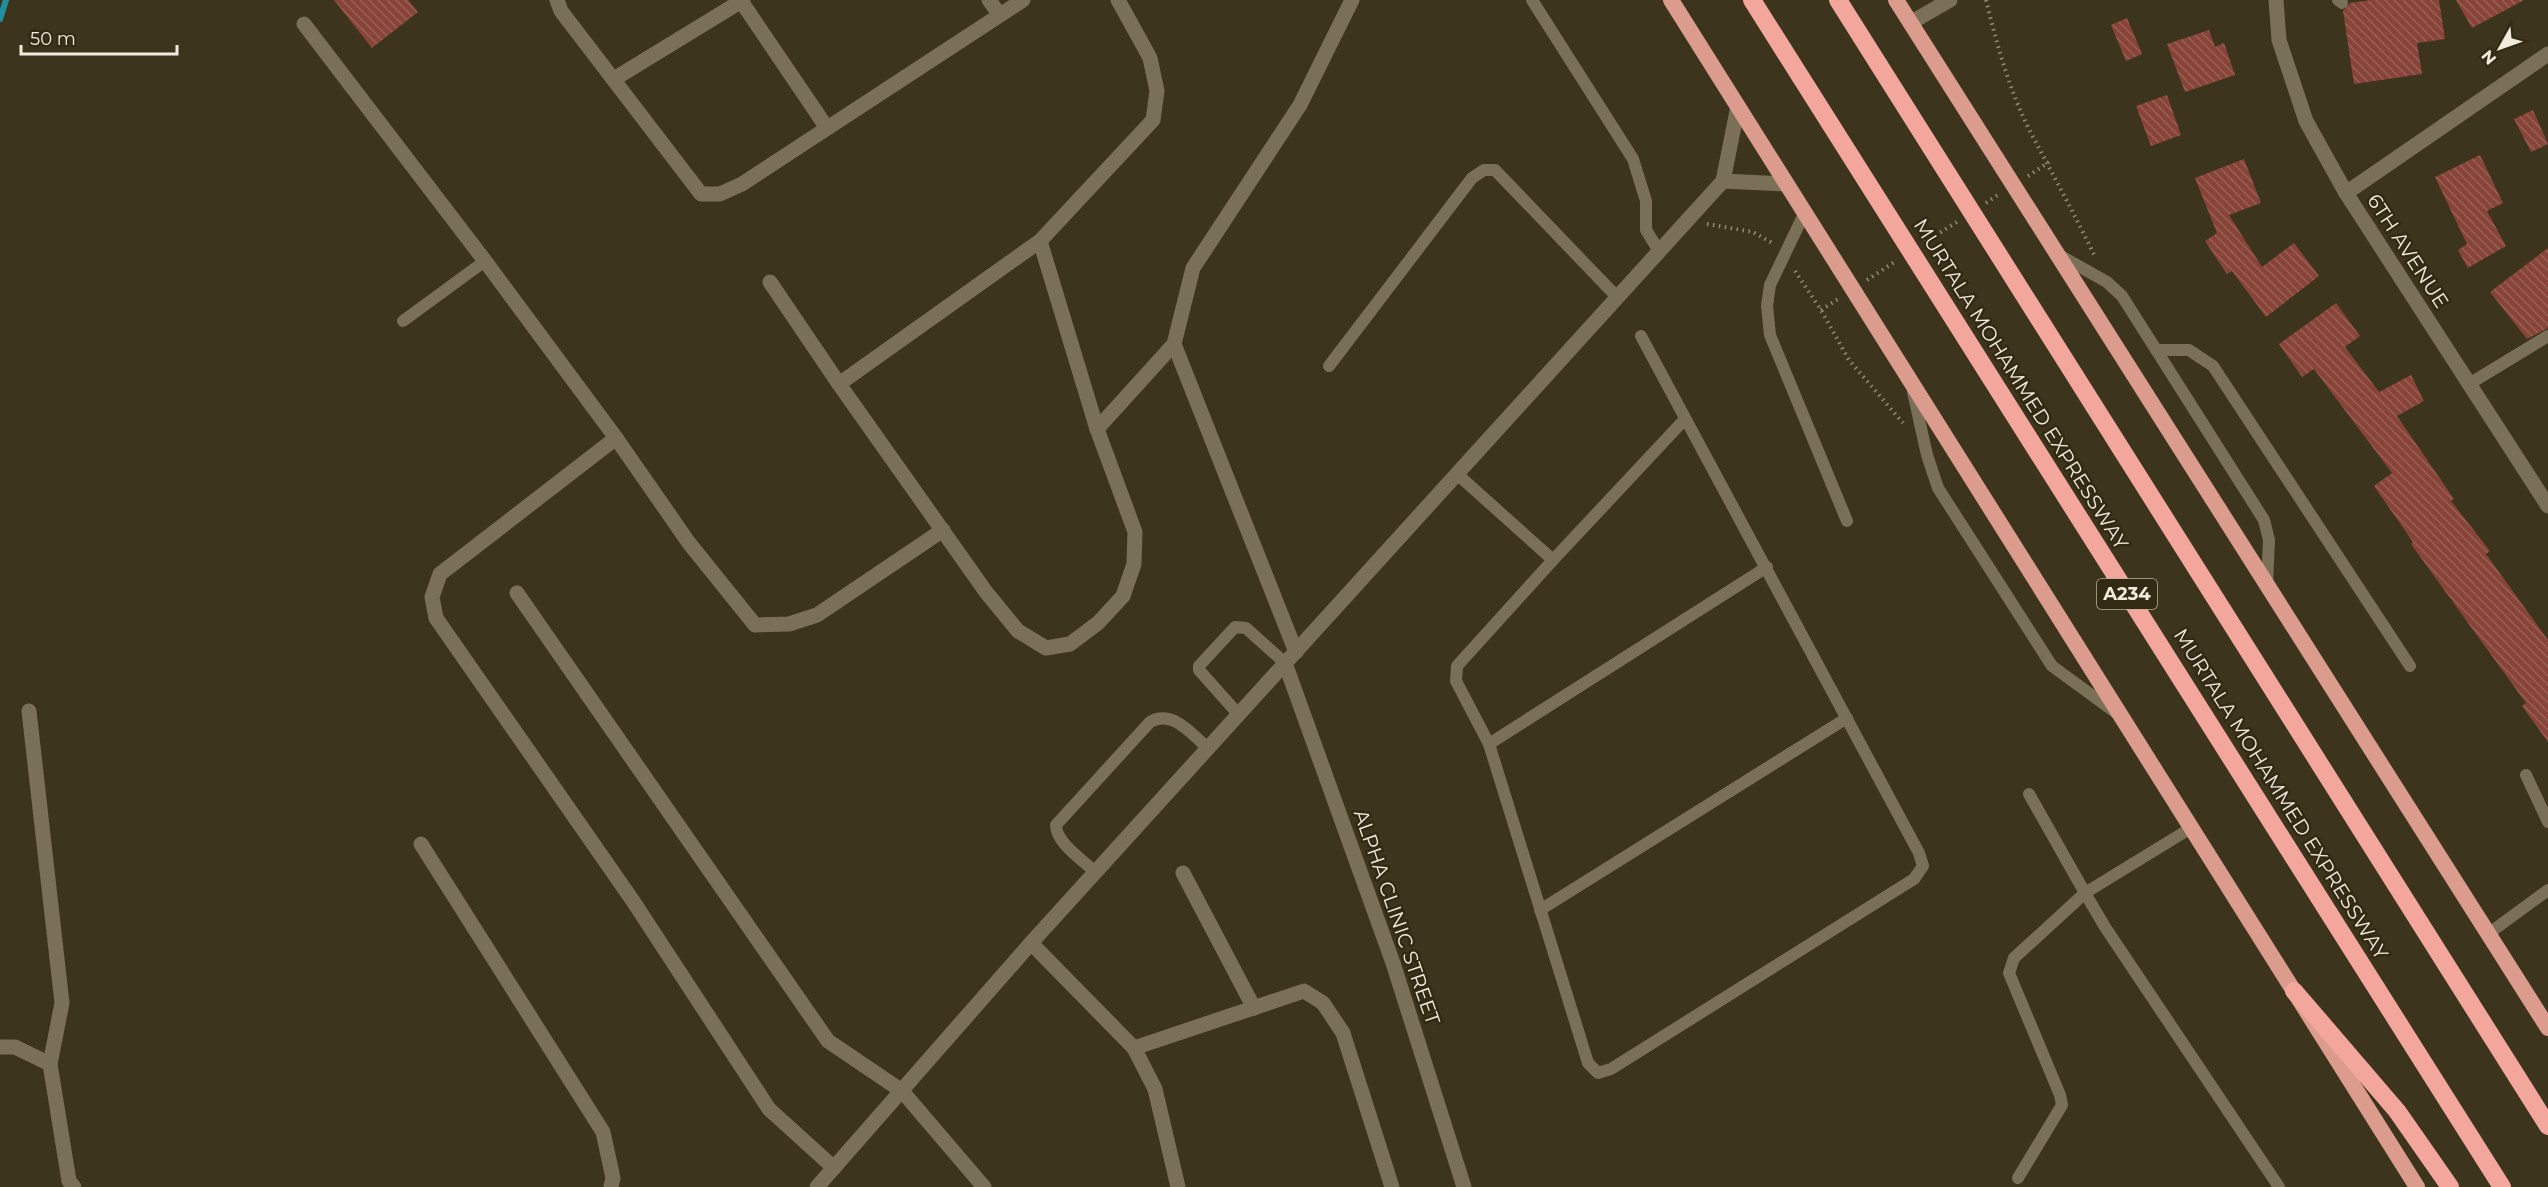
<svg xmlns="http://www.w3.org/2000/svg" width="2548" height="1187" font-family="Montserrat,sans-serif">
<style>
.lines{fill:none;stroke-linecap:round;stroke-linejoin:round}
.stream{stroke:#1f8f9e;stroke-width:6}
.building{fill:url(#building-back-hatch)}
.path{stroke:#938b78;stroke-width:4;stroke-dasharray:1.5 4.5;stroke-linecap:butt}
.service{stroke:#7a7057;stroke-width:12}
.minor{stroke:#7a7057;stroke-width:15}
.tertiary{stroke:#7a7057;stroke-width:15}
.trunk{stroke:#db9c8e;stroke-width:16}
.motorway{stroke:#f3a79c;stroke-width:18}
.labels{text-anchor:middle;stroke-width:5;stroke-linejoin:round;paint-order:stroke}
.shield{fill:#332a13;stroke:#b8b1a0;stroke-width:1.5}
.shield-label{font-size:18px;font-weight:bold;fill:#f1ebdd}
.street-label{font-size:20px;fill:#f1ebdd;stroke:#332a13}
</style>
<defs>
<pattern id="building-back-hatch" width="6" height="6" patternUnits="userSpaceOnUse" patternTransform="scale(1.5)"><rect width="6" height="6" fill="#884438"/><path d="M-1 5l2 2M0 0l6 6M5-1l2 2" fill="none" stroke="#995f54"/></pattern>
</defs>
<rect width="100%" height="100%" fill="#3d341d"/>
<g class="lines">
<polyline class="stream" points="0,19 6,0"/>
</g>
<g class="building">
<polygon points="334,0 408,0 418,12 372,48"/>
<polygon points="2371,0 2439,0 2445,39 2417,43 2422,74 2354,84 2343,11 2350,3"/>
<polygon points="2456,0 2524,0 2472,28"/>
<polygon points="2127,18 2142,54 2126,61 2111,25"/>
<polygon points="2209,30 2215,47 2224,43 2235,75 2185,92 2167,44"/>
<polygon points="2167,95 2181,135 2151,146 2136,106"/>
<polygon points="2533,110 2548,144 2531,152 2514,119"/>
<polygon points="2480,155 2503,203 2487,211 2506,246 2468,268 2458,250 2467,244 2435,177"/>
<polygon points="2244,159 2261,203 2229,215 2262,267 2294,243 2319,276 2266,317 2232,271 2227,274 2205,241 2217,233 2195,178"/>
<polygon points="2548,248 2548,328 2527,339 2490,292"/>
<polygon points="2336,303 2360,336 2345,347 2379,392 2411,375 2424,401 2397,416 2454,499 2451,501 2490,551 2486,554 2548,640 2548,742 2522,706 2526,703 2411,544 2413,542 2374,486 2392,473 2314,369 2302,377 2279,344"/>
</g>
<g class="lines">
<g class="path">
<path d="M1986,0C1997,45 2010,93 2032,135C2053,175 2075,215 2095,257"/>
<polyline points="2028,176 2049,162"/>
<polyline points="1986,203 1999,194"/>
<polyline points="1707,224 1753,232 1774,244"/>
<polyline points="1925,242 1957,222"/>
<polyline points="1795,271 1821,310 1849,360 1903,423"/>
<polyline points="1867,280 1896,261"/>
<polyline points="1821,310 1838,299"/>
</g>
<g class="service">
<polyline points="1532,0 1633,159 1646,201 1646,230 1659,251"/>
<polyline points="2338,0 2342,3"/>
<polyline points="1805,212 1770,285 1767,306 1770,335 1847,521"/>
<polyline points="2059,255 2107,282 2122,296 2264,520 2269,540 2267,585"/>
<polyline points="403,321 485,261"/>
<polyline points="2156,350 2189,350 2213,366 2410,666"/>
<polyline points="1329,366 1472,178 1484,170 1495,170 1617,297"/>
<polyline points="2469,384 2548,336"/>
<polyline points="1913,392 1927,455 1938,488 2052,666 2119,715"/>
<polyline points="1457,474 1553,560 1457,666 1456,681 1489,744 1767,567"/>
<polyline points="1553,560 1685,419"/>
<polyline points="1239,715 1199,670 1199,666 1235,627 1246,628 1285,663"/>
<polyline points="1489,744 1588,1063 1598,1073 1611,1069 1914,879 1923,866 1919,853 1641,336"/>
<polyline points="2526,775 2548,822"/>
<polyline points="2191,828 2085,893 2105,927 2279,1187"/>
<path d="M1095,872C1083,860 1056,843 1056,825L1150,722C1173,709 1191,734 1208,748"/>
<polyline points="1540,910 1847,718"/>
<polyline points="2488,934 2548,890"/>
<polyline points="2018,1178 2062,1105 2060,1095 2009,973 2014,958 2085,893 2029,794"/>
</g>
<g class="minor">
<polyline points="557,0 561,11 701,194 720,194 742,184 1023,0"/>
<polyline points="989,0 999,14"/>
<polyline points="741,1 827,128"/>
<polyline points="1910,23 1950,0"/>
<polyline points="304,24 485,261 616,438 689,543 755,625 789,624 817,615 943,530"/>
<polyline points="614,79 743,0"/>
<polyline points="1723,181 1787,184"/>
<polyline points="2346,193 2548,54"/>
<polyline points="1040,241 1097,429"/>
<polyline points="770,282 839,384 986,592 1018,631 1046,648 1070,644 1098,623 1123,596 1134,564 1135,532 1097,429 1174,344 1193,268 1300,105 1352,0"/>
<polyline points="1174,344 1296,652"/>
<polyline points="839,384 1040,241 1153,120 1157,91 1150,58 1118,0"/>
<polyline points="616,438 440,574 432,597 436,618 633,901 769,1109 834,1168"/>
<polyline points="517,593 828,1041 902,1091 984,1187"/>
<polyline points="1285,663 1393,963 1464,1187"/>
<polyline points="29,711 62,1003 50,1064"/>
<polyline points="421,844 603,1132 613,1178 611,1187"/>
<polyline points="1183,873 1254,1008"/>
<polyline points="1031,943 1134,1048 1155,1089 1178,1187"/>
<polyline points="0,1047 15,1047 50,1064 69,1181 74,1187"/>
<polyline points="1134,1048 1304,991 1323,1003 1343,1033 1392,1187"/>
<polyline points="817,1187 1031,943 1723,181 1738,106"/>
</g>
<polyline class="tertiary" points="2276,0 2279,40 2306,121 2346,193 2548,506"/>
<g class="trunk">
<polyline points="1671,0 2417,1187"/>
<polyline points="1896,0 2548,1028"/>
</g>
<g class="motorway">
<polyline points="1752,0 2502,1187"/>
<polyline points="1838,0 2548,1126"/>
<polyline points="2294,991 2397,1111 2450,1187"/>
</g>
</g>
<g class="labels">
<rect class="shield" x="2097" y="579" width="60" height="30" rx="4.5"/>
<g class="shield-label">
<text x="2127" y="600">A234</text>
</g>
<g class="street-label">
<text transform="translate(2408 251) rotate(57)" y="7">6TH AVENUE</text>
<text transform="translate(2021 384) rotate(58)" y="7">MURTALA MOHAMMED EXPRESSWAY</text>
<text transform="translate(2281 794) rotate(58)" y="7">MURTALA MOHAMMED EXPRESSWAY</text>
<text transform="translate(1397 917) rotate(71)" y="7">ALPHA CLINIC STREET</text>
</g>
</g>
<g transform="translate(2500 48) rotate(230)" stroke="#332a13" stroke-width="4.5" paint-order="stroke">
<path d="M0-4.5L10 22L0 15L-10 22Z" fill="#f1ebdd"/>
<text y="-9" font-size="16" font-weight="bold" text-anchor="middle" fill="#f1ebdd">N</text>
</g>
<path d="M21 45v9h156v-9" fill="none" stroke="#f1ebdd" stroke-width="3"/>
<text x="30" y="45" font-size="18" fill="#f1ebdd" stroke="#332a13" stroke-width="4.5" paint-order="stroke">50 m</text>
</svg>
